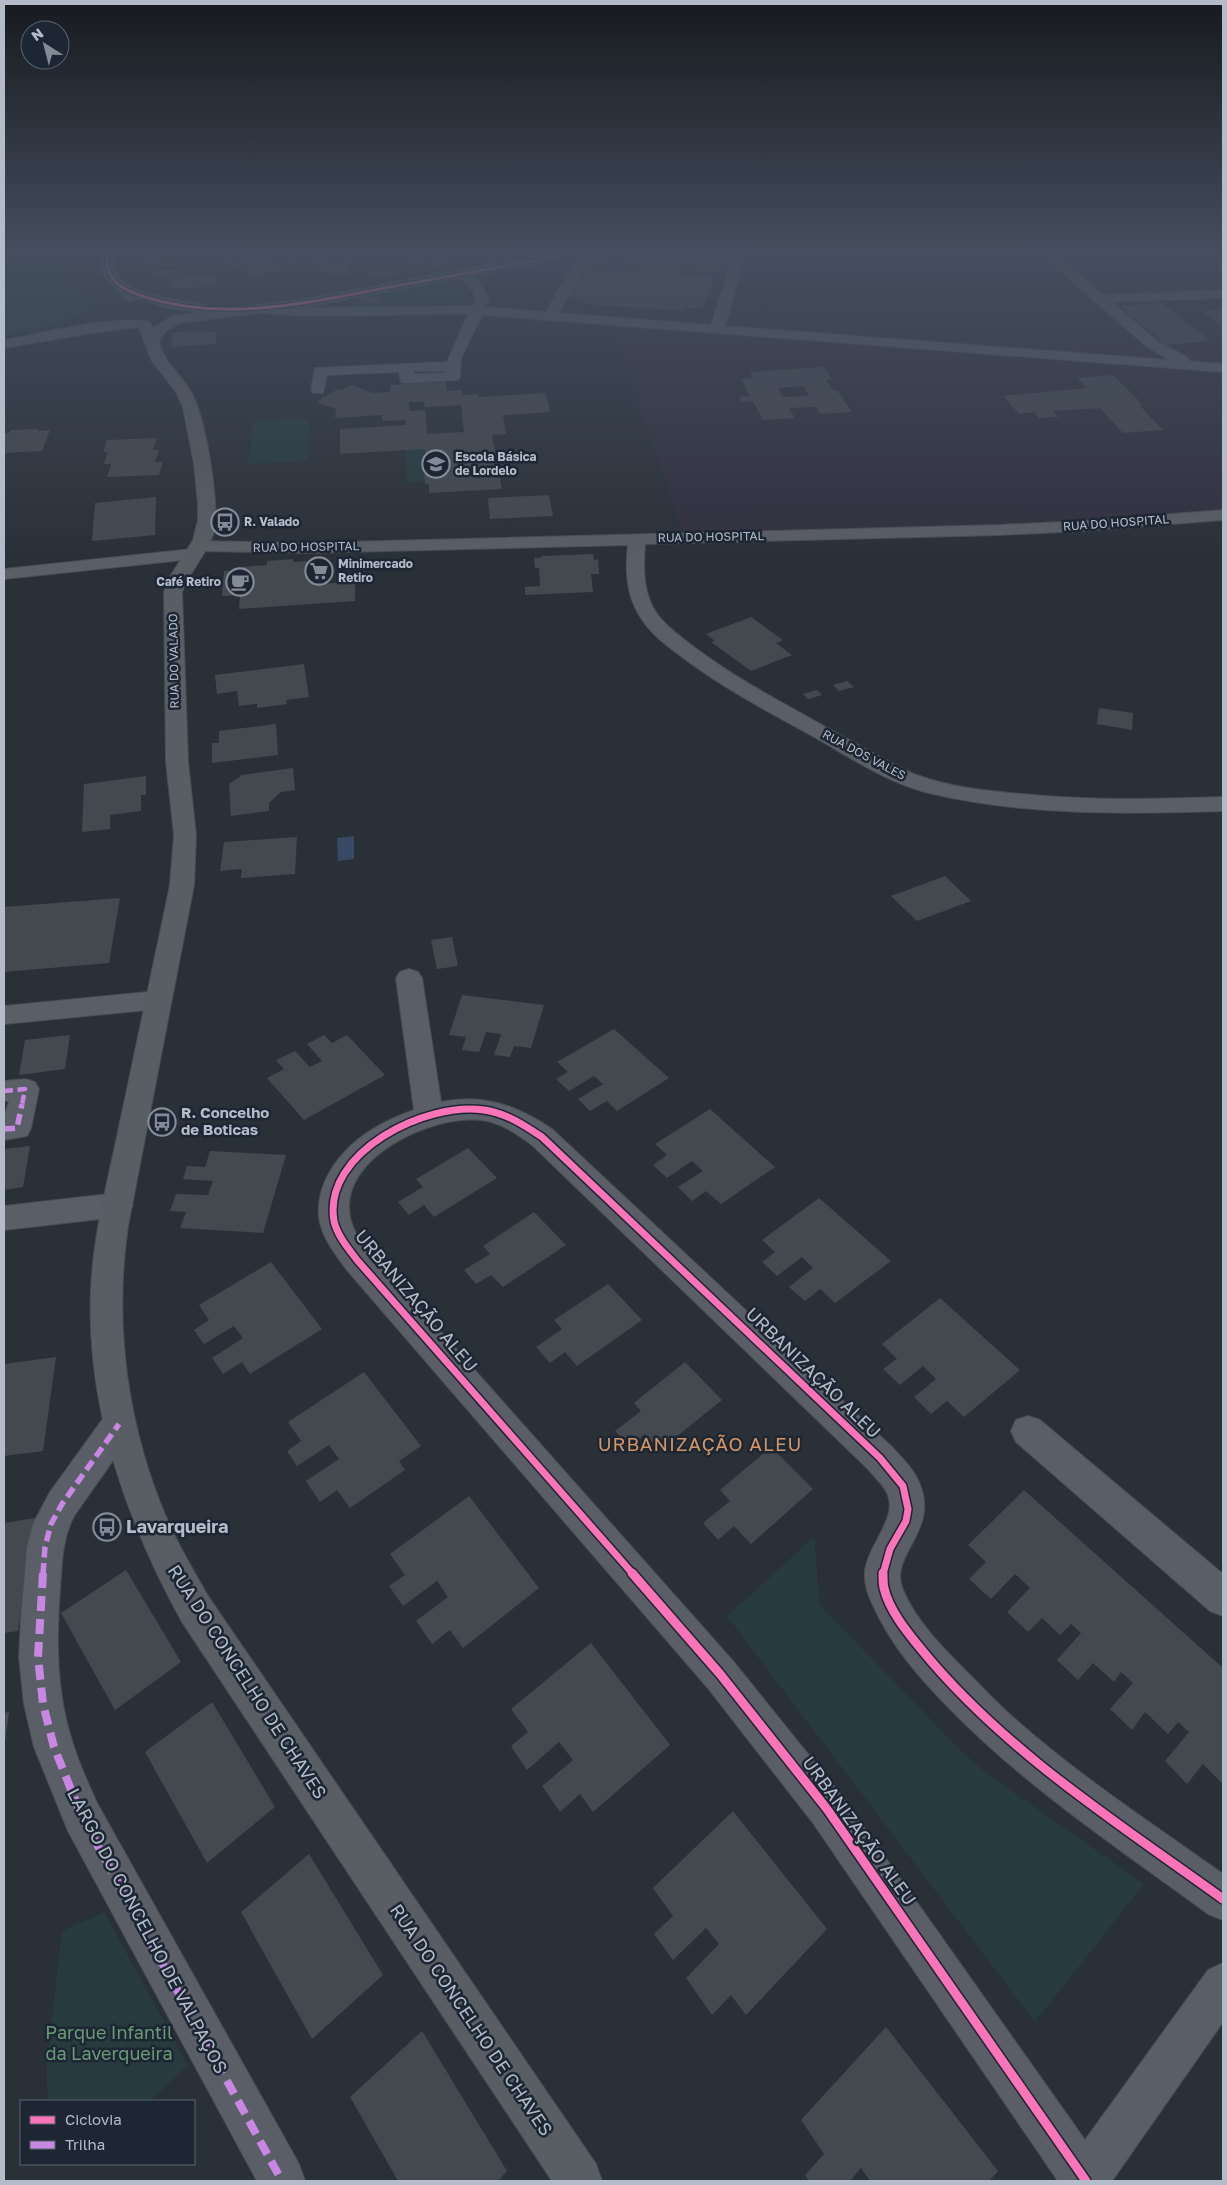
<svg xmlns="http://www.w3.org/2000/svg" width="1227" height="2185" font-family="'Golos Text',sans-serif">
<style>
.medical{fill:#31303e}
.green{fill:#273a3e}
.water{fill:#384963}
.building{fill:#444950;fill-rule:evenodd}
.lines{fill:none;stroke-linecap:round;stroke-linejoin:round}
.street-casing{stroke:#484c53;stroke-width:2}
.secondary-casing{stroke:#484c53;stroke-width:2}
.street{fill:#5a5e66;fill-rule:evenodd}
.secondary{fill:#595d64;fill-rule:evenodd}
.quiet-far3{stroke:#c787e3;stroke-width:2.5;stroke-dasharray:5 2.5;stroke-linecap:butt}
.quiet-far2{stroke:#c787e3;stroke-width:4.5;stroke-dasharray:9 4.5;stroke-linecap:butt}
.quiet-far1{stroke:#c787e3;stroke-width:5.5;stroke-dasharray:11 5.5;stroke-linecap:butt}
.quiet{stroke:#c787e3;stroke-width:8;stroke-dasharray:15 8;stroke-linecap:butt}
.cycleway-far2-casing{stroke:#1d2633;stroke-width:5}
.cycleway-far1-casing{stroke:#1d2633;stroke-width:10}
.cycleway-casing{stroke:#1d2633;stroke-width:12}
.cycleway-far2{stroke:#fb73b8;stroke-width:3}
.cycleway-far1{stroke:#fb73b8;stroke-width:7}
.cycleway{stroke:#fb73b8;stroke-width:9}
.labels{text-anchor:middle;stroke-width:5;stroke-linejoin:round;paint-order:stroke}
.far-poi-label{font-size:12px;font-weight:bold;fill:#b4bcc9;stroke:#1d2633;text-anchor:start}
.far-street-label{font-size:12px;fill:#b4bcc9;stroke:#1d2633}
.poi-label{font-size:15px;font-weight:bold;fill:#b4bcc9;stroke:#1d2633;text-anchor:start}
.near-street-label{font-size:18px;fill:#b4bcc9;stroke:#1d2633}
.near-poi-label{font-size:18px;font-weight:bold;fill:#b4bcc9;stroke:#1d2633;text-anchor:start}
.near-park-label{font-size:18px;fill:#6b9a76;stroke:#1d2633}
.near-neighbourhood-label{font-size:19px;letter-spacing:1px;fill:#d59563;stroke:#1d2633}
</style>
<rect width="100%" height="100%" fill="#2a3038"/>
<polygon class="medical" points="591,253 1223,253 1223,509 1008,525 683,532 613,331 483,321 491,306 489,281 496,274 514,268"/>
<g class="green">
<path d="M4,253H66L64,264L66,284L93,299L92,305C67,325 35,329 4,336Z"/>
<polygon points="441,282 459,287 465,298 460,302 452,303 353,307 348,298"/>
<polygon points="310,419 307,461 247,464 254,421"/>
<polygon points="425,449 426,463 423,463 424,482 407,483 406,450"/>
<polygon points="814,1537 820,1605 962,1752 989,1775 1144,1884 1035,2022 727,1616"/>
<polygon points="104,1912 188,2065 150,2101 48,2101 46,2072 62,1931"/>
</g>
<polygon class="water" points="354,836 354,859 338,861 337,838"/>
<g class="building">
<polygon points="147,253 186,253 187,261 144,264 144,257 148,257"/>
<polygon points="251,253 265,253 261,262 269,262 270,259 297,259 294,271 266,272 264,276 245,277 250,262 247,262 246,267 228,269 230,261 247,261"/>
<polygon points="623,253 637,253 725,260 719,273 681,270 679,275 698,275 715,278 703,308 684,308 682,311 584,304 585,301 567,298 584,269 603,268 631,272 632,269 636,269 637,267 616,265"/>
<polygon points="444,256 457,266 422,272 409,264"/>
<polygon points="350,260 351,270 349,270 349,274 330,275 330,273 312,272 312,266 316,266 316,262"/>
<polygon points="399,266 402,272 397,273 398,275 371,277 367,269"/>
<polygon points="156,271 179,271 175,277 153,277"/>
<polygon points="219,274 217,286 168,289 171,278"/>
<polygon points="361,297 380,297 379,303 360,303"/>
<polygon points="1162,303 1211,341 1166,345 1120,306"/>
<polygon points="1223,309 1223,328 1202,311"/>
<polygon points="193,331 193,333 215,332 216,344 172,347 172,333"/>
<path d="M824,367L832,379L826,380L833,390H837L852,412L820,414L816,407L789,408L795,418L763,420L753,401L741,402L739,397L750,396L741,379L753,378L750,372ZM804,386L809,396L783,397L778,388Z"/>
<polygon points="1113,375 1143,405 1139,405 1163,430 1123,433 1100,408 1053,411 1058,417 1039,418 1035,412 1019,414 1003,396 1087,388 1077,378"/>
<path d="M446,382L447,391L462,390V395L478,394V397L546,393L550,412L503,415L506,434L492,435L502,489L429,493V484H425L423,463H426L425,449L340,454V429L406,425L405,420L382,421V415L335,418L336,409L316,402L338,389L341,390L352,385L373,393L390,392V385ZM409,402H424L425,407L461,405L464,432L427,434L425,410L409,411Z"/>
<polygon points="38,429 38,431 50,430 42,451 4,453 4,433 9,433 11,430"/>
<polygon points="157,438 153,450 159,450 155,462 163,462 159,475 107,477 111,464 104,464 108,452 103,452 107,440"/>
<polygon points="549,495 553,516 490,519 488,498"/>
<polygon points="156,497 155,535 92,541 95,503"/>
<polygon points="227,518 231,525 224,526 220,519"/>
<polygon points="593,554 594,560 598,559 599,574 591,574 593,592 525,595 525,587 540,586 539,568 535,568 534,558 541,558 541,556"/>
<polygon points="293,559 293,562 322,560 322,584 355,581 355,601 239,609 240,595 222,596 224,571 242,570 242,567 267,565 267,561"/>
<polygon points="751,617 783,640 776,643 792,655 751,671 711,642 715,641 706,634"/>
<polygon points="304,664 309,697 286,700 287,704 257,708 257,704 239,706 237,691 217,694 215,675"/>
<polygon points="847,681 854,687 839,691 833,685"/>
<polygon points="817,690 822,695 808,699 803,694"/>
<polygon points="1099,708 1133,713 1132,730 1097,724"/>
<polygon points="276,724 278,755 212,763 212,743 219,743 219,731"/>
<polygon points="293,768 295,790 281,792 269,803 269,811 231,816 229,784 242,775"/>
<polygon points="146,776 146,795 141,795 141,811 110,815 110,829 82,832 84,784"/>
<polygon points="297,837 295,874 241,878 242,869 220,871 224,842"/>
<polygon points="945,876 971,901 917,921 891,896"/>
<polygon points="120,898 109,963 4,972 4,907"/>
<polygon points="452,937 458,966 437,969 431,940"/>
<polygon points="462,995 544,1005 531,1048 514,1046 510,1057 494,1055 501,1034 486,1032 479,1052 462,1050 466,1037 449,1035"/>
<polygon points="614,1029 669,1078 617,1111 607,1101 590,1111 578,1099 603,1084 594,1076 569,1091 556,1079 568,1072 557,1062"/>
<polygon points="70,1035 65,1069 19,1075 25,1040"/>
<polygon points="324,1035 332,1043 347,1035 385,1075 304,1120 267,1078 284,1069 276,1060 295,1051 310,1067 322,1061 307,1044"/>
<polygon points="710,1109 775,1167 721,1204 706,1191 692,1201 678,1187 703,1171 692,1161 667,1178 653,1165 667,1155 655,1144"/>
<polygon points="168,1115 165,1128 156,1128 159,1116"/>
<polygon points="30,1146 23,1187 4,1190 4,1149"/>
<polygon points="468,1148 497,1178 434,1217 424,1205 409,1215 398,1202 423,1187 416,1179"/>
<polygon points="210,1151 286,1155 263,1233 180,1228 186,1212 170,1211 176,1194 208,1195 213,1181 183,1179 187,1166 205,1167"/>
<polygon points="819,1198 891,1261 835,1303 820,1289 805,1301 789,1287 813,1268 802,1257 777,1276 762,1262 775,1252 762,1240"/>
<polygon points="534,1212 566,1245 503,1287 491,1275 476,1284 464,1270 490,1254 483,1246"/>
<polygon points="271,1262 322,1329 250,1374 242,1362 223,1374 212,1358 243,1338 234,1326 204,1344 194,1330 209,1320 199,1305"/>
<polygon points="608,1284 642,1320 577,1366 565,1352 550,1363 536,1347 562,1329 554,1320"/>
<polygon points="940,1298 1020,1370 964,1417 947,1401 931,1414 914,1397 936,1379 923,1366 900,1385 883,1369 897,1359 882,1344"/>
<polygon points="56,1357 43,1451 4,1456 4,1364"/>
<polygon points="685,1362 722,1400 660,1450 645,1434 629,1447 615,1431 641,1411 634,1403"/>
<polygon points="364,1372 421,1446 399,1461 405,1470 350,1508 337,1490 320,1502 306,1481 339,1459 329,1445 297,1466 287,1451 301,1441 288,1422"/>
<polygon points="771,1447 813,1489 751,1544 734,1526 718,1540 703,1523 730,1501 720,1490"/>
<polygon points="1024,1490 1223,1668 1223,1784 1203,1764 1187,1784 1165,1761 1189,1732 1178,1722 1168,1734 1145,1712 1132,1730 1110,1709 1133,1683 1121,1672 1114,1682 1093,1663 1078,1680 1057,1660 1081,1633 1071,1624 1060,1635 1042,1618 1028,1632 1007,1612 1030,1588 1015,1574 991,1599 969,1579 986,1562 968,1545"/>
<polygon points="469,1496 539,1588 463,1648 450,1630 432,1644 416,1621 448,1597 437,1581 403,1606 389,1586 405,1575 390,1554"/>
<polygon points="35,1518 18,1631 4,1633 4,1523"/>
<polygon points="126,1570 181,1662 115,1710 61,1613"/>
<polygon points="591,1643 670,1745 593,1812 580,1794 560,1812 542,1786 573,1760 559,1742 527,1770 511,1746 528,1732 511,1709"/>
<polygon points="212,1702 275,1807 207,1863 145,1752"/>
<polygon points="9,1712 5,1742 4,1742 4,1713"/>
<polygon points="733,1811 827,1929 746,2015 731,1995 712,2015 686,1978 719,1944 706,1928 673,1960 654,1934 673,1916 653,1888"/>
<polygon points="309,1854 383,1975 312,2039 241,1912"/>
<polygon points="886,2027 998,2171 989,2181 870,2181 861,2168 850,2181 809,2181 805,2175 824,2154 801,2120"/>
<polygon points="422,2031 507,2171 498,2181 398,2181 350,2097"/>
</g>
<g class="lines">
<g class="street-casing">
<g id="street">
<path d="M600,253H620L583,269L559,313L711,325L731,262L725,260L680,257L674,253H732L744,260L725,326L1170,360L1147,347L1040,253H1054L1103,295L1223,290V298L1112,302L1157,341L1187,357L1189,361L1223,364V372L482,315L461,358L460,377L458,380L406,383L401,382L399,372L327,375L323,393H313L311,390L315,368L447,362L468,314C439,312 264,322 253,309L260,305L301,308L472,306L475,300L473,291L457,274L463,270C475,273 485,289 489,300L485,307L546,312L573,264ZM413,371H446V373L413,374Z"/>
<polygon points="1209,253 1223,253 1223,265 1219,264"/>
<path d="M1223,510V520L1082,531L999,535L645,544C643,568 643,594 657,614C667,627 681,637 694,647C735,678 779,701 824,726C854,742 883,760 914,774C948,787 986,791 1022,794C1089,801 1156,799 1223,797V811C1126,814 1028,816 933,794C889,784 853,759 814,737C769,712 723,688 682,657C666,645 651,634 641,618C626,596 625,570 628,545L305,553L200,551L202,554L199,558L193,559L4,579V569L192,549L190,546L193,542L199,541L305,543L999,525L1082,521Z"/>
<path d="M409,969L418,972L422,978L441,1102C483,1093 518,1106 552,1129L892,1447C900,1456 910,1465 916,1476C945,1530 887,1553 903,1590C917,1623 946,1651 971,1676C985,1690 999,1705 1014,1718C1079,1776 1153,1824 1223,1874V1920L1208,1914C1121,1850 1029,1789 953,1712C920,1679 891,1646 872,1603C867,1593 864,1582 865,1570C868,1545 899,1517 887,1493C883,1484 874,1477 868,1469L532,1145C517,1134 500,1122 481,1120C422,1114 311,1173 362,1243L733,1661L841,1795L1085,2140L1208,1970L1223,1963V2022L1112,2181H1058L813,1823L707,1687L346,1269C336,1255 324,1240 320,1223C317,1211 319,1200 322,1189C337,1147 374,1124 414,1110L396,978L400,972Z"/>
<polygon points="158,991 167,994 171,1000 167,1006 158,1009 4,1024 4,1006"/>
<polygon points="25,1079 35,1082 39,1089 31,1128 27,1136 4,1140 4,1118 9,1101 4,1101 4,1081"/>
<polygon points="118,1193 128,1197 133,1205 128,1213 118,1217 4,1230 4,1206"/>
<path d="M119,1409L131,1413L136,1424L131,1435L74,1516C62,1539 62,1563 60,1589C56,1643 56,1695 74,1747C80,1766 89,1785 97,1803L299,2164L305,2181H257L68,1831L34,1747L24,1704L19,1657L21,1619L27,1547L33,1524L50,1492L107,1413Z"/>
<polygon points="1028,1416 1040,1420 1223,1574 1223,1616 1210,1611 1016,1442 1011,1431 1016,1420"/>
</g>
</g>
<g class="secondary-casing">
<path id="secondary" d="M101,253H113C110,299 175,297 206,305L208,308L202,312L305,299L549,253H578L572,257L305,307L180,323L165,332L159,342C167,369 183,374 193,396C206,421 221,509 213,535C206,555 190,571 182,592L188,762L196,835L194,885L128,1226C113,1327 128,1432 170,1526C181,1550 195,1573 208,1596L596,2164L602,2181H552L182,1622C126,1520 86,1408 91,1290C93,1237 107,1184 118,1132C135,1050 153,967 170,885L174,835L166,762L164,592L171,575L193,540L198,520V504L194,464L183,407L176,392L151,360L139,327L98,332L4,348V340C38,334 118,314 149,322L153,328L172,316L200,312L169,308L137,298L131,301L126,300L102,273Z"/>
</g>
<use href="#street" class="street"/>
<use href="#secondary" class="secondary"/>
<polyline class="quiet-far3" points="264,259 268,253"/>
<polyline class="quiet-far2" points="4,1091 25,1089 22,1105"/>
<g class="quiet-far1">
<polyline points="4,1129 17,1128 22,1104"/>
<polyline points="43,1574 45,1547 51,1524 62,1504 119,1424"/>
</g>
<polyline class="quiet" points="43,1573 38,1657 43,1704 54,1747 82,1817 282,2181"/>
<g class="cycleway-far2-casing">
<path id="cycleway-far2" d="M107,253C105,283 123,290 148,298C234,324 322,299 407,284C462,274 517,264 572,253"/>
</g>
<g class="cycleway-far1-casing">
<path id="cycleway-far1" d="M633,1574L357,1260C348,1248 337,1235 334,1221C322,1152 427,1101 484,1110C506,1113 524,1125 542,1137L880,1458L903,1486L908,1509L906,1521L890,1549L883,1574"/>
</g>
<g class="cycleway-casing">
<g id="cycleway">
<polyline points="632,1573 720,1674 827,1809 1086,2181"/>
<path d="M883,1573C883,1578 883,1584 884,1588C889,1610 907,1632 921,1649C1004,1751 1118,1823 1223,1899"/>
</g>
</g>
<use href="#cycleway-far2" class="cycleway-far2"/>
<use href="#cycleway-far1" class="cycleway-far1"/>
<use href="#cycleway" class="cycleway"/>
</g>
<linearGradient id="sky" x2="0" y2="1"><stop stop-color="#171a1f"/><stop offset="0.45" stop-color="#444e5e"/><stop offset="1" stop-color="#444e5e" stop-opacity="0"/></linearGradient>
<rect width="1227" height="559" fill="url(#sky)"/>
<defs>
<g id="school-ring" transform="scale(1.4375)"><circle r="9.5" fill="#1d2633" stroke="#848b96" stroke-width="1.5"/><path d="M0-5L7-2L0 1L-7-2ZM-4 1L0 2.5L4 1V4Q0 6-4 4Z" fill="#848b96"/></g>
<g id="bus-ring" transform="scale(1.4375)"><circle r="9.5" fill="#1d2633" stroke="#848b96" stroke-width="1.5"/><path d="M-5-6H5V4H4V6H2V4H-2V6H-4V4H-5ZM-3.5-4V0h7V-4ZM-3.5 1.2v1.5H-2V1.2ZM2 1.2v1.5H3.5V1.2Z" fill="#848b96"/></g>
<g id="supermarket-ring" transform="scale(1.4375)"><circle r="9.5" fill="#1d2633" stroke="#848b96" stroke-width="1.5"/><path d="M-6-5.5h2.5l.6 2H6L4.5 2H-2.5L-4.4-4H-6ZM-1.5 3.2a1.3 1.3 0 1 0 .1 0ZM3 3.2a1.3 1.3 0 1 0 .1 0Z" fill="#848b96"/></g>
<g id="cafe-ring" transform="scale(1.4375)"><circle r="9.5" fill="#1d2633" stroke="#848b96" stroke-width="1.5"/><path d="M-5.5-4.5H6V0H3Q3 3.5 0 3.5H-2.5Q-5.5 3.5-5.5 0ZM3-3.2v2h1.7v-2ZM-6 4.5H4V6H-6Z" fill="#848b96"/></g>
</defs>
<g fill-rule="evenodd">
<use href="#school-ring" x="436" y="464"/>
<use href="#bus-ring" x="225" y="522"/>
<use href="#supermarket-ring" x="319" y="571"/>
<use href="#cafe-ring" x="240" y="582"/>
<use href="#bus-ring" x="162" y="1122"/>
<use href="#bus-ring" x="107" y="1527"/>
</g>
<g class="labels">
<g class="far-poi-label">
<text x="455" y="461">Escola Básica<tspan x="455" dy="14">de Lordelo</tspan></text>
<text x="244" y="526">R. Valado</text>
<text x="338" y="568">Minimercado<tspan x="338" dy="14">Retiro</tspan></text>
<text x="221" y="586" text-anchor="end">Café Retiro</text>
</g>
<g class="far-street-label">
<text transform="translate(1116 523) rotate(-4)" y="4">RUA DO HOSPITAL</text>
<text transform="translate(711 537) rotate(-1)" y="4">RUA DO HOSPITAL</text>
<text transform="translate(306 547) rotate(-1)" y="4">RUA DO HOSPITAL</text>
<text transform="translate(174 661) rotate(-91)" y="4">RUA DO VALADO</text>
<text transform="translate(864 755) rotate(28)" y="4">RUA DOS VALES</text>
</g>
<g class="poi-label">
<text x="181" y="1118">R. Concelho<tspan x="181" dy="17">de Boticas</tspan></text>
</g>
<g class="near-street-label">
<text transform="translate(416 1301) rotate(50)" y="6">URBANIZAÇÃO ALEU</text>
<text transform="translate(813 1373) rotate(44)" y="6">URBANIZAÇÃO ALEU</text>
<text transform="translate(247 1682) rotate(57)" y="6">RUA DO CONCELHO DE CHAVES</text>
<text transform="translate(859 1831) rotate(54)" y="6">URBANIZAÇÃO ALEU</text>
<text transform="translate(147 1931) rotate(62)" y="6">LARGO DO CONCELHO DE VALPAÇOS</text>
<text transform="translate(471 2020) rotate(56)" y="6">RUA DO CONCELHO DE CHAVES</text>
</g>
<g class="near-poi-label">
<text x="126" y="1533">Lavarqueira</text>
</g>
<g class="near-park-label">
<text x="109" y="2039">Parque Infantil<tspan x="109" dy="21">da Laverqueira</tspan></text>
</g>
<g class="near-neighbourhood-label">
<text x="700" y="1451">URBANIZAÇÃO ALEU</text>
</g>
</g>
<rect width="1227" height="2185" fill="none" stroke="#b4bcc9" stroke-width="10"/>
<rect x="20" y="2100" width="175" height="65" fill="#1d2633" stroke="#59626f"/>
<rect x="30" y="2116" width="25" height="8" fill="#fb73b8" stroke="#59626f"/>
<text x="65" y="2125" font-size="15" fill="#b4bcc9">Ciclovia</text>
<rect x="30" y="2141" width="25" height="8" fill="#c787e3" stroke="#59626f"/>
<text x="65" y="2150" font-size="15" fill="#b4bcc9">Trilha</text>
<g transform="translate(45 45) rotate(324)"><circle r="24" fill="#1d2633" stroke="#59626f"/>
<path d="M0-4L9 19L0 12L-9 19Z" fill="#848b96"/>
<text y="-8" font-size="14" font-weight="bold" text-anchor="middle" fill="#b4bcc9">N</text>
</g>
</svg>
